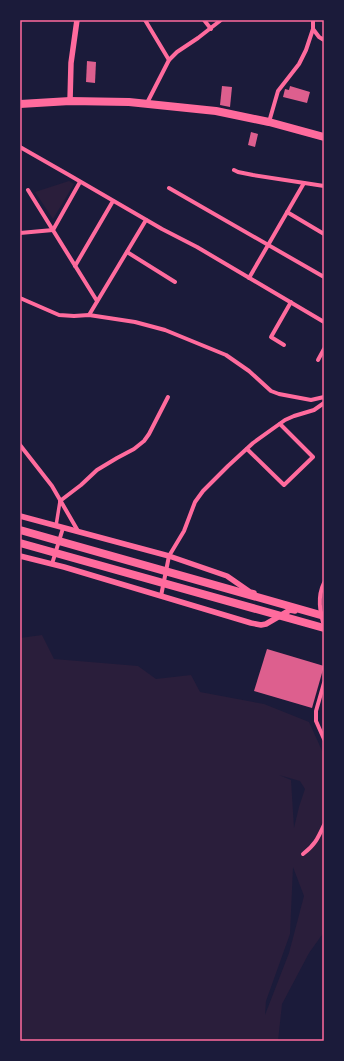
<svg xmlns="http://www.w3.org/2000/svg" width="344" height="1061" font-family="'Sofia Sans Condensed',sans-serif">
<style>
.green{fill:#2a1e3b;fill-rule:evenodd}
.building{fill:#dd5f8e}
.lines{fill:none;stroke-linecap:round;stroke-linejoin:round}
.pedestrian{stroke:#ff6b9d;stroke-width:3.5}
.minor{stroke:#ff6b9d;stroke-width:4}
.tertiary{stroke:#ff6b9d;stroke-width:5.5}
.trunk{stroke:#ff6b9d;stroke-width:8}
.motorway{stroke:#ff6b9d;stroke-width:8}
.neatline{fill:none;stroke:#ff6b9d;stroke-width:1.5}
</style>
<rect width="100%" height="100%" fill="#1b1b3a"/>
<g class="green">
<polygon points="69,181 74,184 53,219 35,192"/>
<path d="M42,635L54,659L138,666L156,679L191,675L200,692L264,704L309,722L324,755V932L309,953L282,1004L278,1041H20V638ZM279,775L300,781L305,789L299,807L294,828L291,780ZM293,867L304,896L289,953L265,1015L266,1001L290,934Z"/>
</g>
<g class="building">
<polygon points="87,61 96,62 95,83 86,82"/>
<polygon points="222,86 232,87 230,107 220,105"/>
<polygon points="290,86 310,92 307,103 283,97 285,89 289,90"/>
<polygon points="251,132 258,134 255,147 248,145"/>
<polygon points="267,649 324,666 312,708 254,691"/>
</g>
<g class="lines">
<polyline class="pedestrian" points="56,526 60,501"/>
<g class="minor">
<polyline points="145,20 169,60"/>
<polyline points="204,20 211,29"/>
<polyline points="313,29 319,37 324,40"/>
<polyline points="147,103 169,60 177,52 198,38 221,20"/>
<polyline points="269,122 278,91 299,64 306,50 313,29 313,20"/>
<polyline points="20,147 69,175 162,229 197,247 324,322"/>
<polyline points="234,170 238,172 253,175 324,186"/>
<polyline points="169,188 324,277"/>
<polyline points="28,190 97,301"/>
<polyline points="287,212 324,234"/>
<polyline points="20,233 53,230 80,182"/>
<polyline points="127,252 175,282"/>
<polyline points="75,266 113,201"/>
<polyline points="249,278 304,183"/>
<polyline points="20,298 59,315 74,316 89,315 135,322 165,330 226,355 249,371 271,391 279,394 311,400 324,397"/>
<polyline points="89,315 146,220"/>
<polyline points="284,345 271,337 291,302"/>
<polyline points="318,360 324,349"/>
<polyline points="20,445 52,486 78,531"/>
<polyline points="247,449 284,485 313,457 280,424"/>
<polyline points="60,501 81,485 97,470 117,458 134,449 144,441 149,434 168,397"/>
<polyline points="52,564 63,528"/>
<path d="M324,583C317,597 320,612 324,626"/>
<polyline points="161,596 169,556 184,531 195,502 203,491 228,466 253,443 285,420 294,416 314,410 324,403"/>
<polyline points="324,683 316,711 316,721 324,739"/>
<path d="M303,854C315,845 318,838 324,825"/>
</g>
<g class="tertiary">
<polyline points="70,101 71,63 77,20"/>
<polyline points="20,516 169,556 227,576 250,592 254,593"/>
<polyline points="20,556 64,567 161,596 251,623 261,625 266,624 290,610 295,611"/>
</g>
<polyline class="trunk" points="20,104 70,101 129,102 216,111 269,122 324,137"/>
<g class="motorway">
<polyline points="20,530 324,616"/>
<polyline points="20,543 324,628"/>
</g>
</g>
<rect width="344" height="1061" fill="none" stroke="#1b1b3a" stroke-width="42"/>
<rect x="21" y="21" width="302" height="1019" class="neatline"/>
</svg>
